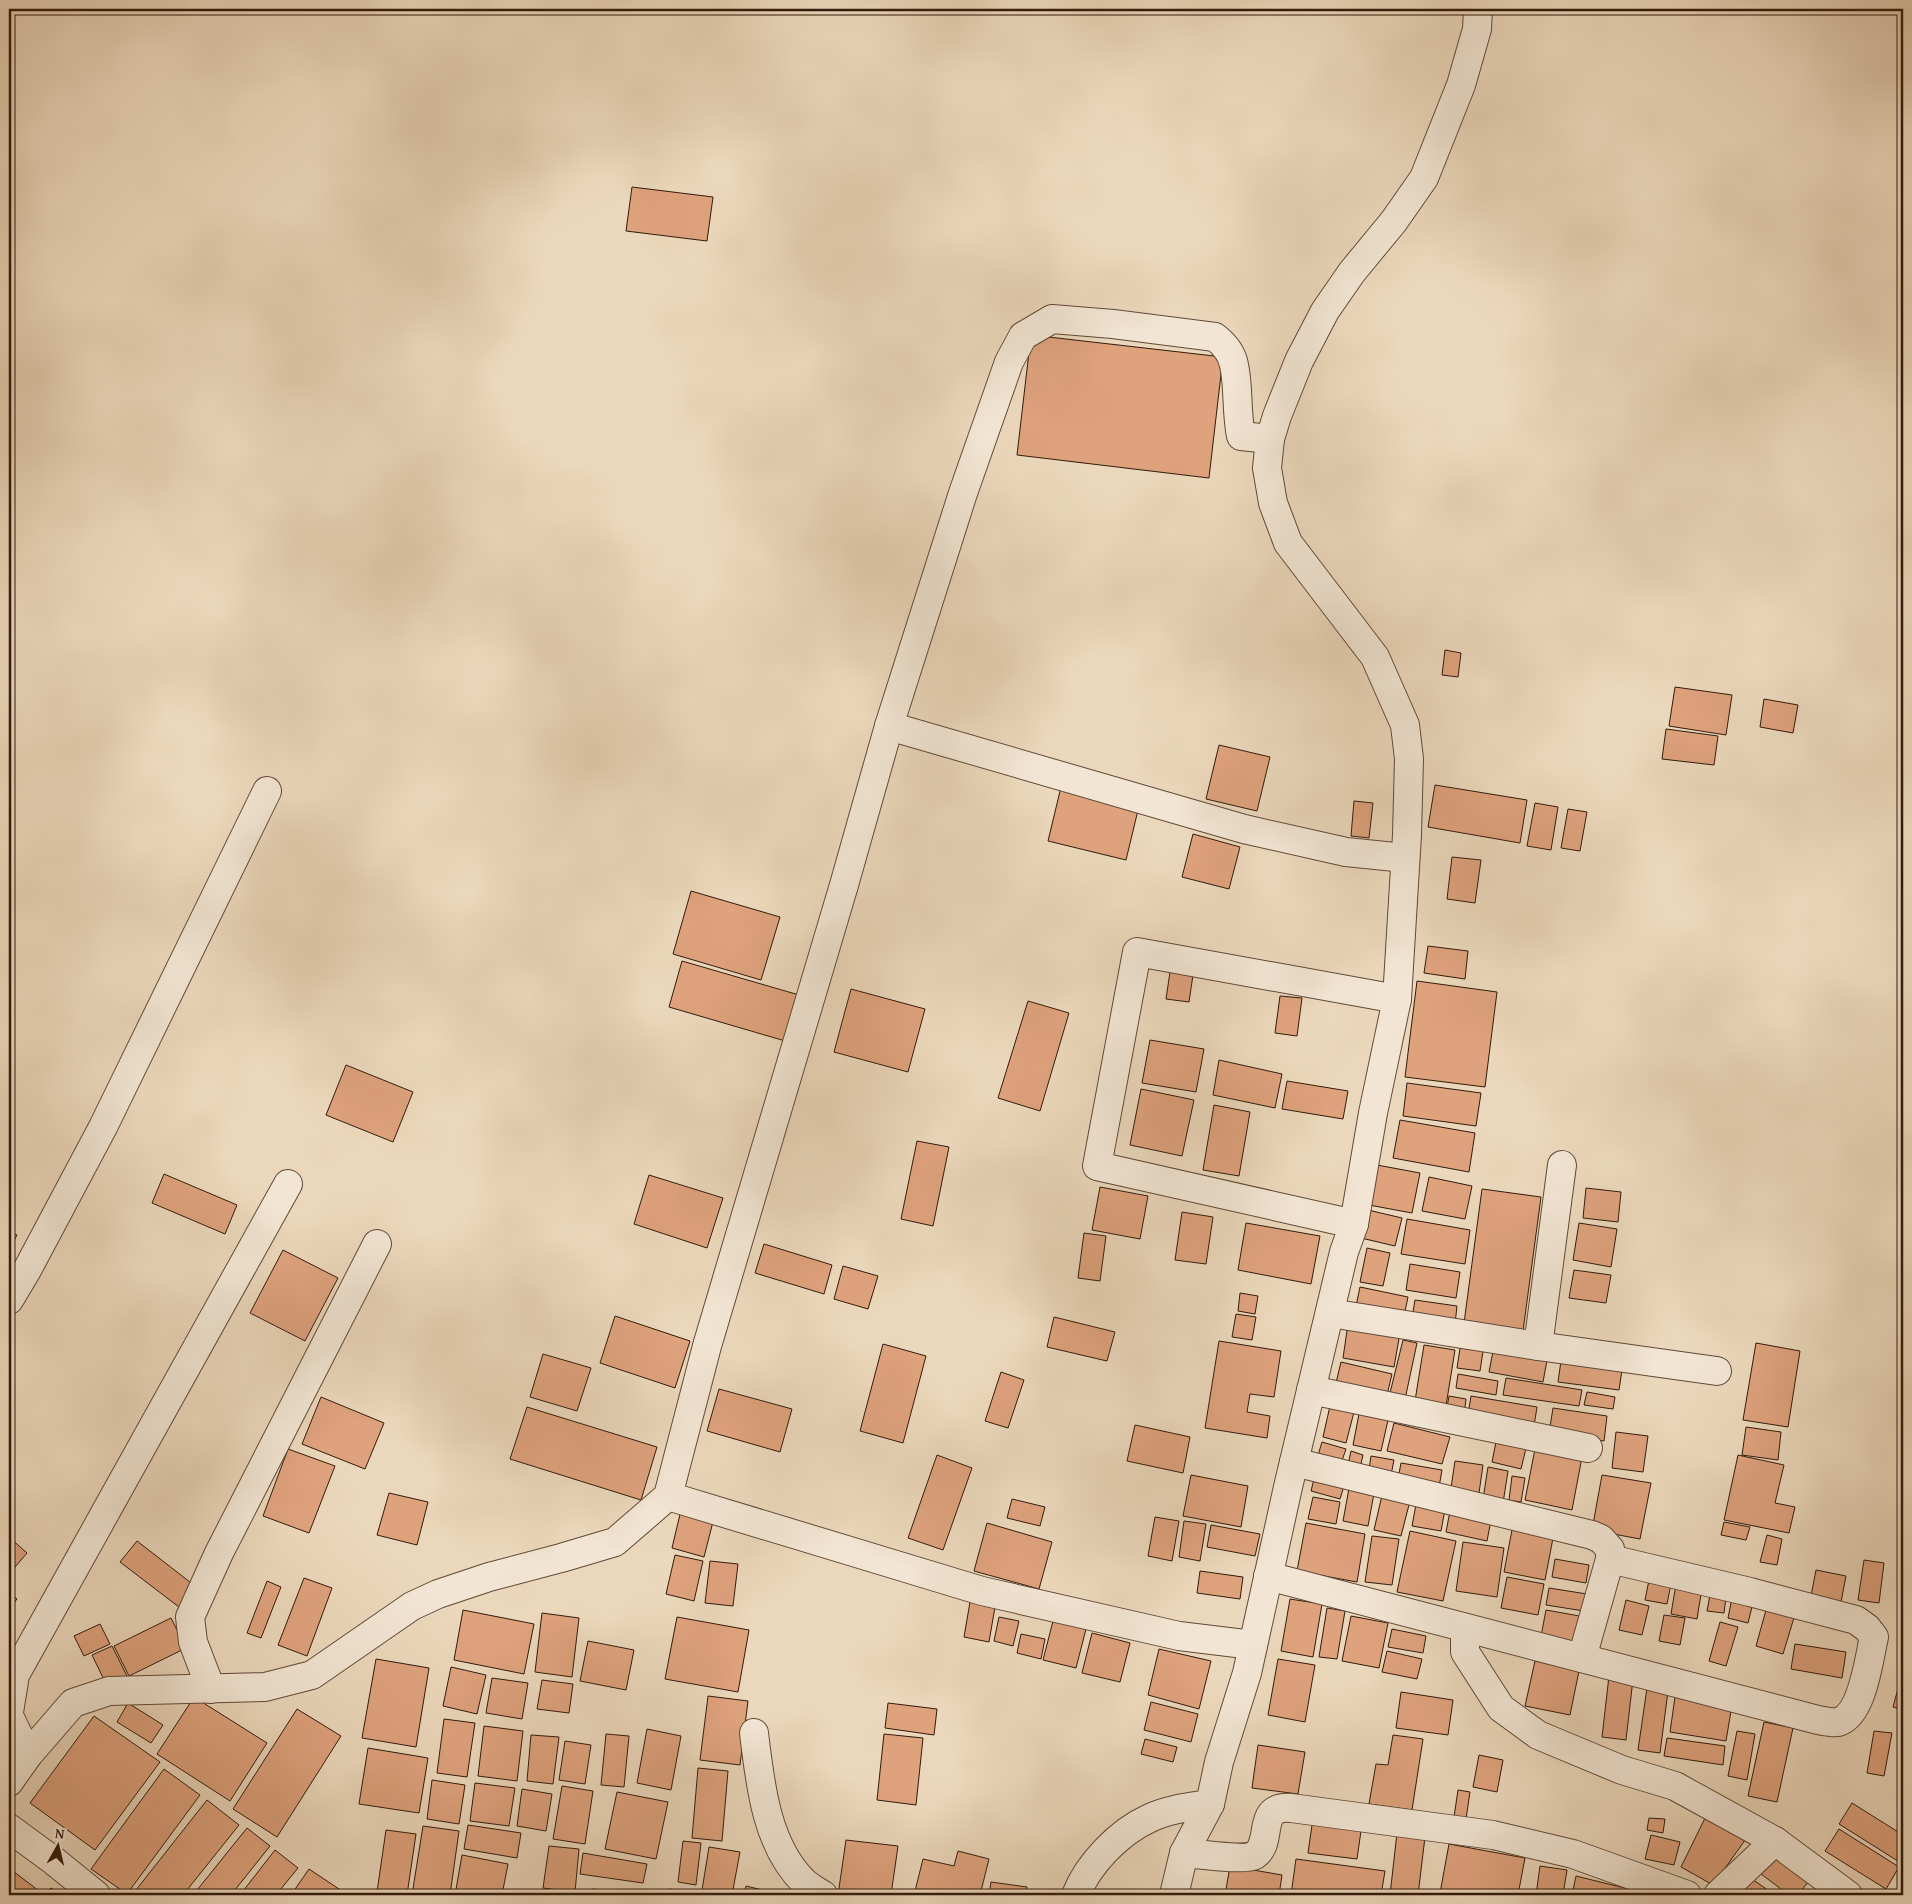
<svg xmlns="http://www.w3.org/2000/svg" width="1912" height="1904" font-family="'Gentium Book Plus',serif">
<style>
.building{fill:#dea27d;stroke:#321a0c}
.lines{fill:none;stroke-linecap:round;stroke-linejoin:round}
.minor-casing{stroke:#604938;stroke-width:30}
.minor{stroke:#f2e5d3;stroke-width:28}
</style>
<rect width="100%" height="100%" fill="#ebd7bb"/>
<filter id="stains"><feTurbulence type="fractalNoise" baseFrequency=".004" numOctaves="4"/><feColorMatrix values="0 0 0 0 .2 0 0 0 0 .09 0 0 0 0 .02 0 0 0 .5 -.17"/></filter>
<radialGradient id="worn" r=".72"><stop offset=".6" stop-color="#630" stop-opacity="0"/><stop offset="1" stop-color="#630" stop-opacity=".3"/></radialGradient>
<g class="building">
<polygon points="632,187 713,197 707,241 626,231"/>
<polygon points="1031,335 1223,357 1209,478 1017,455"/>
<polygon points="1445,650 1461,653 1458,677 1442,675"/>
<polygon points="1675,687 1732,695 1726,735 1669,726"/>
<polygon points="1764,699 1798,705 1793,733 1760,727"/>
<polygon points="1666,729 1718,736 1714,765 1662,759"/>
<polygon points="1219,745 1270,757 1257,811 1206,799"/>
<polygon points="1435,785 1527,800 1520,843 1428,827"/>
<polygon points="1061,787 1139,806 1126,860 1048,841"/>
<polygon points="1354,801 1373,803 1369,838 1351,836"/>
<polygon points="1535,803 1558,807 1551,850 1527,846"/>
<polygon points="1568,809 1587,812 1580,851 1561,848"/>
<polygon points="1193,834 1240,847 1229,889 1182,877"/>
<polygon points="1452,857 1481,860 1475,903 1447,899"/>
<polygon points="691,891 780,917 761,980 673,954"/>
<polygon points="1428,946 1468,951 1465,979 1424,973"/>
<polygon points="682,961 806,997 792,1043 669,1007"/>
<polygon points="1170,972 1193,975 1189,1002 1166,999"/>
<polygon points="1417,981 1497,992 1485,1087 1405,1077"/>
<polygon points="851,989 925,1009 908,1072 834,1052"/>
<polygon points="1280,996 1302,998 1297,1036 1275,1033"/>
<polygon points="1028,1001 1069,1013 1040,1111 998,1098"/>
<polygon points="1150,1040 1204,1049 1196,1092 1142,1083"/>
<polygon points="1219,1060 1282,1074 1275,1108 1213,1095"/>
<polygon points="346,1065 413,1092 393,1142 326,1115"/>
<polygon points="1287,1081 1348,1091 1343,1119 1282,1109"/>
<polygon points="1407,1083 1481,1093 1476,1126 1403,1116"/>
<polygon points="1141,1089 1194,1100 1182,1156 1130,1145"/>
<polygon points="1214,1105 1250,1112 1239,1176 1203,1170"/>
<polygon points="1400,1120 1475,1133 1469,1172 1393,1158"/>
<polygon points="917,1141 949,1147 933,1226 901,1219"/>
<polygon points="1377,1165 1420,1173 1412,1213 1369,1205"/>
<polygon points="164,1174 237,1205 225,1234 152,1203"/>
<polygon points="649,1175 723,1198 707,1248 634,1224"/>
<polygon points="1429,1177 1472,1186 1465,1219 1422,1211"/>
<polygon points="1100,1187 1148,1196 1140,1239 1092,1230"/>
<polygon points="1586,1188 1621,1192 1618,1222 1583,1218"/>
<polygon points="1482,1189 1541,1197 1523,1331 1464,1323"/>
<polygon points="1368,1210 1402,1218 1395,1246 1361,1238"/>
<polygon points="1182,1212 1213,1217 1206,1264 1175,1260"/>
<polygon points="1407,1219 1470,1230 1465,1264 1401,1254"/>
<polygon points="1246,1223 1320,1236 1311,1284 1238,1270"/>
<polygon points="1579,1223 1617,1229 1611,1267 1573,1260"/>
<polygon points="9,1231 17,1235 9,1250"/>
<polygon points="1084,1233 1106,1236 1100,1281 1078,1278"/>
<polygon points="764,1244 832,1265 824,1294 755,1273"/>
<polygon points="1367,1248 1390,1253 1383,1286 1360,1282"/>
<polygon points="283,1250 338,1278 305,1341 250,1313"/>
<polygon points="1410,1264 1460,1272 1456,1298 1406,1290"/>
<polygon points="843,1266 878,1276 868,1309 834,1299"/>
<polygon points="1574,1270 1611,1275 1606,1303 1569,1298"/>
<polygon points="1360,1287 1408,1297 1404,1316 1356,1306"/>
<polygon points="1240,1293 1258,1296 1255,1314 1238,1311"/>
<polygon points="1415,1300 1457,1306 1455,1324 1412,1318"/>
<polygon points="1236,1314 1256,1317 1252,1340 1232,1337"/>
<polygon points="615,1316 690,1341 675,1388 600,1363"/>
<polygon points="1054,1317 1115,1332 1107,1361 1047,1347"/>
<polygon points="1348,1324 1400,1333 1394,1367 1343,1358"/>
<polygon points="1403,1340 1417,1343 1404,1404 1388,1401"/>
<polygon points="1219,1341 1281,1351 1274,1397 1250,1394 1247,1412 1270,1416 1267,1438 1205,1428"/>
<polygon points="1461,1342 1484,1345 1480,1371 1457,1368"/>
<polygon points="1756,1343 1800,1351 1788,1427 1743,1420"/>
<polygon points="883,1344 926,1356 903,1443 860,1431"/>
<polygon points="1424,1345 1455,1350 1445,1412 1414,1407"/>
<polygon points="1494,1346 1548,1355 1543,1382 1489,1372"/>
<polygon points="543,1354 591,1368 577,1411 530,1397"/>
<polygon points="1561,1361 1622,1370 1619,1390 1558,1382"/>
<polygon points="1341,1362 1392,1374 1386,1399 1335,1387"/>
<polygon points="1001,1372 1024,1380 1008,1428 985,1421"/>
<polygon points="1458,1374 1498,1381 1496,1395 1456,1388"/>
<polygon points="1506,1378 1582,1390 1579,1406 1503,1395"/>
<polygon points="719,1389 792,1409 780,1452 707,1431"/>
<polygon points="1587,1392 1615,1397 1613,1409 1584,1405"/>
<polygon points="1449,1396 1466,1399 1464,1415 1446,1413"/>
<polygon points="1471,1396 1537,1407 1534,1426 1468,1415"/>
<polygon points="321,1397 384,1423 365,1469 302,1444"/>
<polygon points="1330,1406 1354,1412 1346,1443 1323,1437"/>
<polygon points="527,1407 657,1447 641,1500 510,1459"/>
<polygon points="1553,1408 1607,1416 1604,1441 1549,1433"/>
<polygon points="1359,1414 1388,1420 1381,1451 1353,1445"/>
<polygon points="1394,1423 1450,1437 1442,1464 1387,1451"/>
<polygon points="1135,1425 1190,1437 1183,1473 1127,1461"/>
<polygon points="1746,1427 1781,1432 1778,1460 1742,1455"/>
<polygon points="1616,1432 1648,1436 1643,1472 1612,1468"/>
<polygon points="1497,1437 1527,1444 1521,1469 1492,1462"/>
<polygon points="1322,1442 1346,1449 1339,1469 1316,1462"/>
<polygon points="288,1449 335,1466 309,1533 263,1516"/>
<polygon points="1535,1449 1582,1457 1572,1510 1525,1500"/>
<polygon points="1351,1451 1363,1455 1360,1468 1348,1465"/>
<polygon points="937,1455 972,1468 943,1550 908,1538"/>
<polygon points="1738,1455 1784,1465 1775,1503 1795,1507 1789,1533 1724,1520"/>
<polygon points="1371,1456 1394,1460 1390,1480 1368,1476"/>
<polygon points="1455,1461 1483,1465 1478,1500 1450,1495"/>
<polygon points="1401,1463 1442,1470 1439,1487 1398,1479"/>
<polygon points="1488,1467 1508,1471 1503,1503 1483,1499"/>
<polygon points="1191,1475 1248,1486 1241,1527 1183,1516"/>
<polygon points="1315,1475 1345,1483 1340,1499 1311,1491"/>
<polygon points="1602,1475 1651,1483 1640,1539 1592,1530"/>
<polygon points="1512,1476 1525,1478 1521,1502 1509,1500"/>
<polygon points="1350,1483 1375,1488 1368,1526 1343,1521"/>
<polygon points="1383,1491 1411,1497 1401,1536 1374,1530"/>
<polygon points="389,1493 428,1502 417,1545 377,1535"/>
<polygon points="1313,1497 1340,1502 1336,1524 1308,1519"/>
<polygon points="1012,1499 1045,1507 1040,1526 1007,1518"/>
<polygon points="1417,1499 1446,1504 1441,1531 1412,1526"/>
<polygon points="1451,1506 1492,1515 1487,1541 1446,1532"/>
<polygon points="681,1510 714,1518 704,1557 672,1548"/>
<polygon points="1155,1517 1179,1521 1172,1561 1148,1556"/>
<polygon points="1184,1521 1206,1524 1200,1561 1179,1557"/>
<polygon points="1724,1522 1750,1527 1746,1540 1721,1535"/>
<polygon points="987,1523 1052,1542 1039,1589 974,1571"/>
<polygon points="1306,1523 1365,1534 1357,1582 1297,1571"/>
<polygon points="1211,1525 1260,1534 1255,1556 1207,1547"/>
<polygon points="1512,1530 1553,1538 1545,1580 1504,1572"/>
<polygon points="1410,1531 1456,1541 1443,1601 1397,1592"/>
<polygon points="1767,1535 1782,1539 1777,1565 1760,1562"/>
<polygon points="1372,1536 1399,1539 1392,1585 1365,1582"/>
<polygon points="9,1537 27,1553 9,1574"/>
<polygon points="137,1541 195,1586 179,1607 120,1562"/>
<polygon points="1463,1542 1504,1548 1497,1597 1456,1591"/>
<polygon points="675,1555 703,1561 694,1601 666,1594"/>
<polygon points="1555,1559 1589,1565 1586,1583 1552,1577"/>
<polygon points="1864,1560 1884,1563 1879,1603 1858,1600"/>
<polygon points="710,1561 738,1564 733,1606 705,1603"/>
<polygon points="1816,1570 1846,1576 1841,1602 1811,1596"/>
<polygon points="1200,1571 1243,1577 1240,1599 1197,1593"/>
<polygon points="1650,1575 1672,1579 1667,1604 1645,1600"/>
<polygon points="1507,1577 1544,1584 1538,1615 1501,1608"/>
<polygon points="304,1578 332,1588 307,1656 278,1645"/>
<polygon points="267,1581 281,1587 261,1638 247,1633"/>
<polygon points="1676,1584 1702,1588 1697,1619 1671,1614"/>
<polygon points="1549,1588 1587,1594 1584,1611 1546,1605"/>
<polygon points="9,1593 17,1599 9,1609"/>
<polygon points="1710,1595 1726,1597 1724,1613 1707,1611"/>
<polygon points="1732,1598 1753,1603 1748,1623 1728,1618"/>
<polygon points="1290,1599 1322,1604 1313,1657 1281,1651"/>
<polygon points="1626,1600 1649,1606 1642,1635 1619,1630"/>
<polygon points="970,1602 995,1607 989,1642 964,1637"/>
<polygon points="1768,1603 1796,1611 1783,1654 1756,1646"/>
<polygon points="1327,1608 1345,1611 1337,1659 1319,1657"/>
<polygon points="463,1610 534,1624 524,1674 454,1660"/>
<polygon points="1546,1610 1585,1617 1580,1643 1541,1636"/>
<polygon points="542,1613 579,1618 572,1677 535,1672"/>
<polygon points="1664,1615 1685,1618 1680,1645 1659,1641"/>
<polygon points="1351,1616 1388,1623 1379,1668 1342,1661"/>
<polygon points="677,1617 749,1630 738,1692 665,1679"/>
<polygon points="999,1617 1019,1621 1013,1646 994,1641"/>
<polygon points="171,1618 186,1648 129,1676 114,1646"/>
<polygon points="1053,1621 1086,1629 1076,1668 1043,1660"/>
<polygon points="1720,1622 1738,1627 1726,1666 1709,1661"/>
<polygon points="100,1624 110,1644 84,1656 74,1636"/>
<polygon points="1392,1629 1426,1636 1423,1653 1388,1647"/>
<polygon points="1092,1633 1130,1643 1120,1682 1082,1673"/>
<polygon points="1021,1634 1045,1639 1041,1659 1017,1653"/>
<polygon points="588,1641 634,1650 626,1690 580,1681"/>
<polygon points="1795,1644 1846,1652 1842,1678 1791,1669"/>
<polygon points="112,1646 128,1678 108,1688 92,1655"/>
<polygon points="1159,1649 1211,1661 1199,1709 1148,1695"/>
<polygon points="1387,1651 1422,1659 1417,1679 1382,1672"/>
<polygon points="376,1659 429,1668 416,1747 362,1738"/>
<polygon points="1278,1659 1315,1665 1305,1722 1268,1715"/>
<polygon points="1535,1661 1579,1671 1570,1715 1525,1706"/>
<polygon points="451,1667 486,1675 477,1714 443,1706"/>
<polygon points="1903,1670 1903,1710 1893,1707"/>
<polygon points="1609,1676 1633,1679 1626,1740 1602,1737"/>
<polygon points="492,1678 528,1683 522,1719 486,1713"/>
<polygon points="542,1680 573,1684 569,1713 537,1709"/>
<polygon points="1647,1688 1668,1691 1660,1753 1638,1750"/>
<polygon points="1401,1692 1453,1700 1448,1735 1396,1728"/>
<polygon points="708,1696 748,1701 740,1765 700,1760"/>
<polygon points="194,1697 267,1743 230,1801 157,1754"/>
<polygon points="1675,1697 1732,1705 1726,1741 1670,1732"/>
<polygon points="1151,1702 1198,1714 1191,1742 1144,1730"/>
<polygon points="128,1703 163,1725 151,1743 117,1722"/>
<polygon points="888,1703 937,1709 934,1735 885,1728"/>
<polygon points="297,1709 341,1736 277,1837 233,1809"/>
<polygon points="94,1716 160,1762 95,1850 30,1803"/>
<polygon points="444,1719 475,1723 467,1777 437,1773"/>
<polygon points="1764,1722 1793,1728 1777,1802 1748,1796"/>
<polygon points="484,1726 523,1731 517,1781 478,1776"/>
<polygon points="647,1729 681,1736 671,1790 637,1783"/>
<polygon points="1737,1731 1755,1734 1747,1780 1728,1776"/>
<polygon points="1874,1731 1892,1733 1884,1776 1867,1773"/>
<polygon points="606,1734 629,1736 624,1787 601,1785"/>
<polygon points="884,1734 923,1738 916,1805 877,1800"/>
<polygon points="531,1735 559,1737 553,1784 527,1781"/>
<polygon points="1393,1735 1423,1739 1412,1810 1369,1804 1376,1764 1388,1765"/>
<polygon points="1667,1738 1725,1746 1723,1765 1664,1756"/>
<polygon points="1145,1739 1177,1747 1173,1762 1141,1754"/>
<polygon points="565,1741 591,1745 585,1784 559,1780"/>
<polygon points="1258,1745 1305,1752 1298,1794 1252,1788"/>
<polygon points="368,1748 428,1758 419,1813 359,1804"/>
<polygon points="1479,1755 1503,1760 1497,1792 1473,1787"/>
<polygon points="698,1768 728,1771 722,1841 692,1838"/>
<polygon points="164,1769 200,1795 127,1894 91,1869"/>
<polygon points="432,1780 465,1785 459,1824 427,1819"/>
<polygon points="475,1783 515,1788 509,1826 470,1821"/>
<polygon points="562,1786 593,1791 585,1844 553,1839"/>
<polygon points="522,1789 552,1794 546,1831 517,1826"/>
<polygon points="1458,1790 1470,1792 1466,1819 1454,1817"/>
<polygon points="617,1792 668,1802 656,1859 605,1849"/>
<polygon points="207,1800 239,1825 183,1895 132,1895"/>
<polygon points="1852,1803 1903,1835 1903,1859 1901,1863 1839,1824"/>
<polygon points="1708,1812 1748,1836 1713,1885 1681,1867"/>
<polygon points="1313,1818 1362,1824 1357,1859 1308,1853"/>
<polygon points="1649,1818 1665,1819 1663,1833 1647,1830"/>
<polygon points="468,1825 521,1833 517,1858 464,1849"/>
<polygon points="423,1826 459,1831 450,1895 412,1895"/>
<polygon points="247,1828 270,1846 231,1895 193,1895"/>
<polygon points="1839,1829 1899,1867 1886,1889 1825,1851"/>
<polygon points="386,1830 416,1834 407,1895 377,1892"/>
<polygon points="1397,1833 1425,1837 1418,1895 1390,1895"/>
<polygon points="1651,1835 1680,1842 1674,1865 1645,1859"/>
<polygon points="846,1840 898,1846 891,1895 838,1895"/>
<polygon points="683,1841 701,1843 696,1885 678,1882"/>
<polygon points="1449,1844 1525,1858 1518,1895 1456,1895 1440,1893"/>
<polygon points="549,1846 579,1849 575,1892 543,1888"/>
<polygon points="709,1847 740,1852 732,1895 702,1890"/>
<polygon points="275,1850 298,1868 276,1895 240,1895"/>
<polygon points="958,1851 989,1859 980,1895 914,1895 923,1859 954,1866"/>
<polygon points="583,1853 647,1864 643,1883 580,1874"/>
<polygon points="462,1855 508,1864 502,1895 455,1895"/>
<polygon points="1775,1855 1809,1881 1798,1895 1789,1895 1761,1874"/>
<polygon points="1296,1859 1385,1871 1381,1895 1291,1895"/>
<polygon points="1230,1866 1282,1875 1279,1895 1225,1895"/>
<polygon points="1540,1866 1567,1870 1563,1895 1536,1895"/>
<polygon points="9,1868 43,1894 42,1895 9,1895"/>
<polygon points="309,1869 348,1895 291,1895"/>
<polygon points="1576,1876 1649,1894 1649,1895 1572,1895"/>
<polygon points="1752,1879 1775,1895 1740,1895"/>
<polygon points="991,1882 1027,1887 1026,1895 989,1895"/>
<polygon points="746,1886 783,1895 744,1895"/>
<polygon points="51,1888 62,1895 46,1895"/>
<polygon points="592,1889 649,1895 591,1895"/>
<polygon points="669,1889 693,1892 693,1895 668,1895"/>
<polygon points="533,1891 562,1895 532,1895"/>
</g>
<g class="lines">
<g class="minor-casing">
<g id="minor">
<polyline points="889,726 1244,829 1346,852 1405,858"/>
<polyline points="1354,1224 1097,1166 1137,952 1397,999"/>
<polyline points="9,1300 27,1270 103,1127 267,791"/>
<polyline points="1330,1313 1538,1346 1717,1371"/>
<polyline points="1538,1346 1562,1165"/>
<polyline points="1311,1390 1588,1448"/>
<polyline points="1294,1462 1592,1535 1601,1539 1610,1549 1610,1559 1582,1658"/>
<polyline points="668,1496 982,1591 1179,1636 1253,1645"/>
<path d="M1268,1576L1818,1720C1824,1721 1832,1723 1838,1722C1863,1715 1869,1658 1874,1637L1867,1628L1856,1620L1750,1592L1610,1559"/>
<polyline points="1465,1628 1465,1652 1501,1708 1538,1735 1622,1770 1675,1786 1775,1841 1848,1895"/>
<polyline points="211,1689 193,1642 190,1617 219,1553 377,1244"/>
<polyline points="9,1712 15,1675 288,1184"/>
<polyline points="9,1716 28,1755"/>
<path d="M754,1733C760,1783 766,1845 804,1882C809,1887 817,1891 823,1895"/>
<path d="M9,1782L28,1755L73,1703L109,1691L265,1687L312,1675L412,1606L438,1594L489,1577L561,1558L615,1542L668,1496L707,1346L844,885L889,726L963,493L1009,362L1023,336L1052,319L1113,324L1215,337C1224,344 1232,354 1234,365C1239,387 1236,412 1241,436L1270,439"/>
<polyline points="9,1828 54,1861 96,1895"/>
<path d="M1184,1853C1198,1854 1246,1861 1255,1855C1274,1842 1255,1805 1291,1808L1493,1835L1573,1854L1687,1895"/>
<path d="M1076,1895C1088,1864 1119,1832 1150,1818C1169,1809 1190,1807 1210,1804L1219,1762L1247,1673L1288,1487L1344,1252L1354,1224L1373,1113L1397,999L1407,835L1409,759L1405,725L1375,657L1288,543L1273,503L1267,468L1270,439L1277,416L1299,361L1325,311L1352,272L1394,221L1424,178L1461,85L1477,29L1478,9"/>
<polyline points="1174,1895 1184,1853 1210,1804"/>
<polyline points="1718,1895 1775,1841"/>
</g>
</g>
<use href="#minor" class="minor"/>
</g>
<rect width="1912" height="1904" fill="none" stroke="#ebd7bb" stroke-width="30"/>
<rect x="10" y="10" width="1892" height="1884" fill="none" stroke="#321a0c" stroke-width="2.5"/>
<rect x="15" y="15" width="1882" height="1874" fill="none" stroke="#321a0c"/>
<g transform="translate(58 1846) rotate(8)" stroke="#f2e5d3" stroke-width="4" paint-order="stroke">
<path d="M0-4L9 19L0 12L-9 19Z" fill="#321a0c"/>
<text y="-8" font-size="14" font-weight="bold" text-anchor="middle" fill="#321a0c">N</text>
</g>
<rect width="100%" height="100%" filter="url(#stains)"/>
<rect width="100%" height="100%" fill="url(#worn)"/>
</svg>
